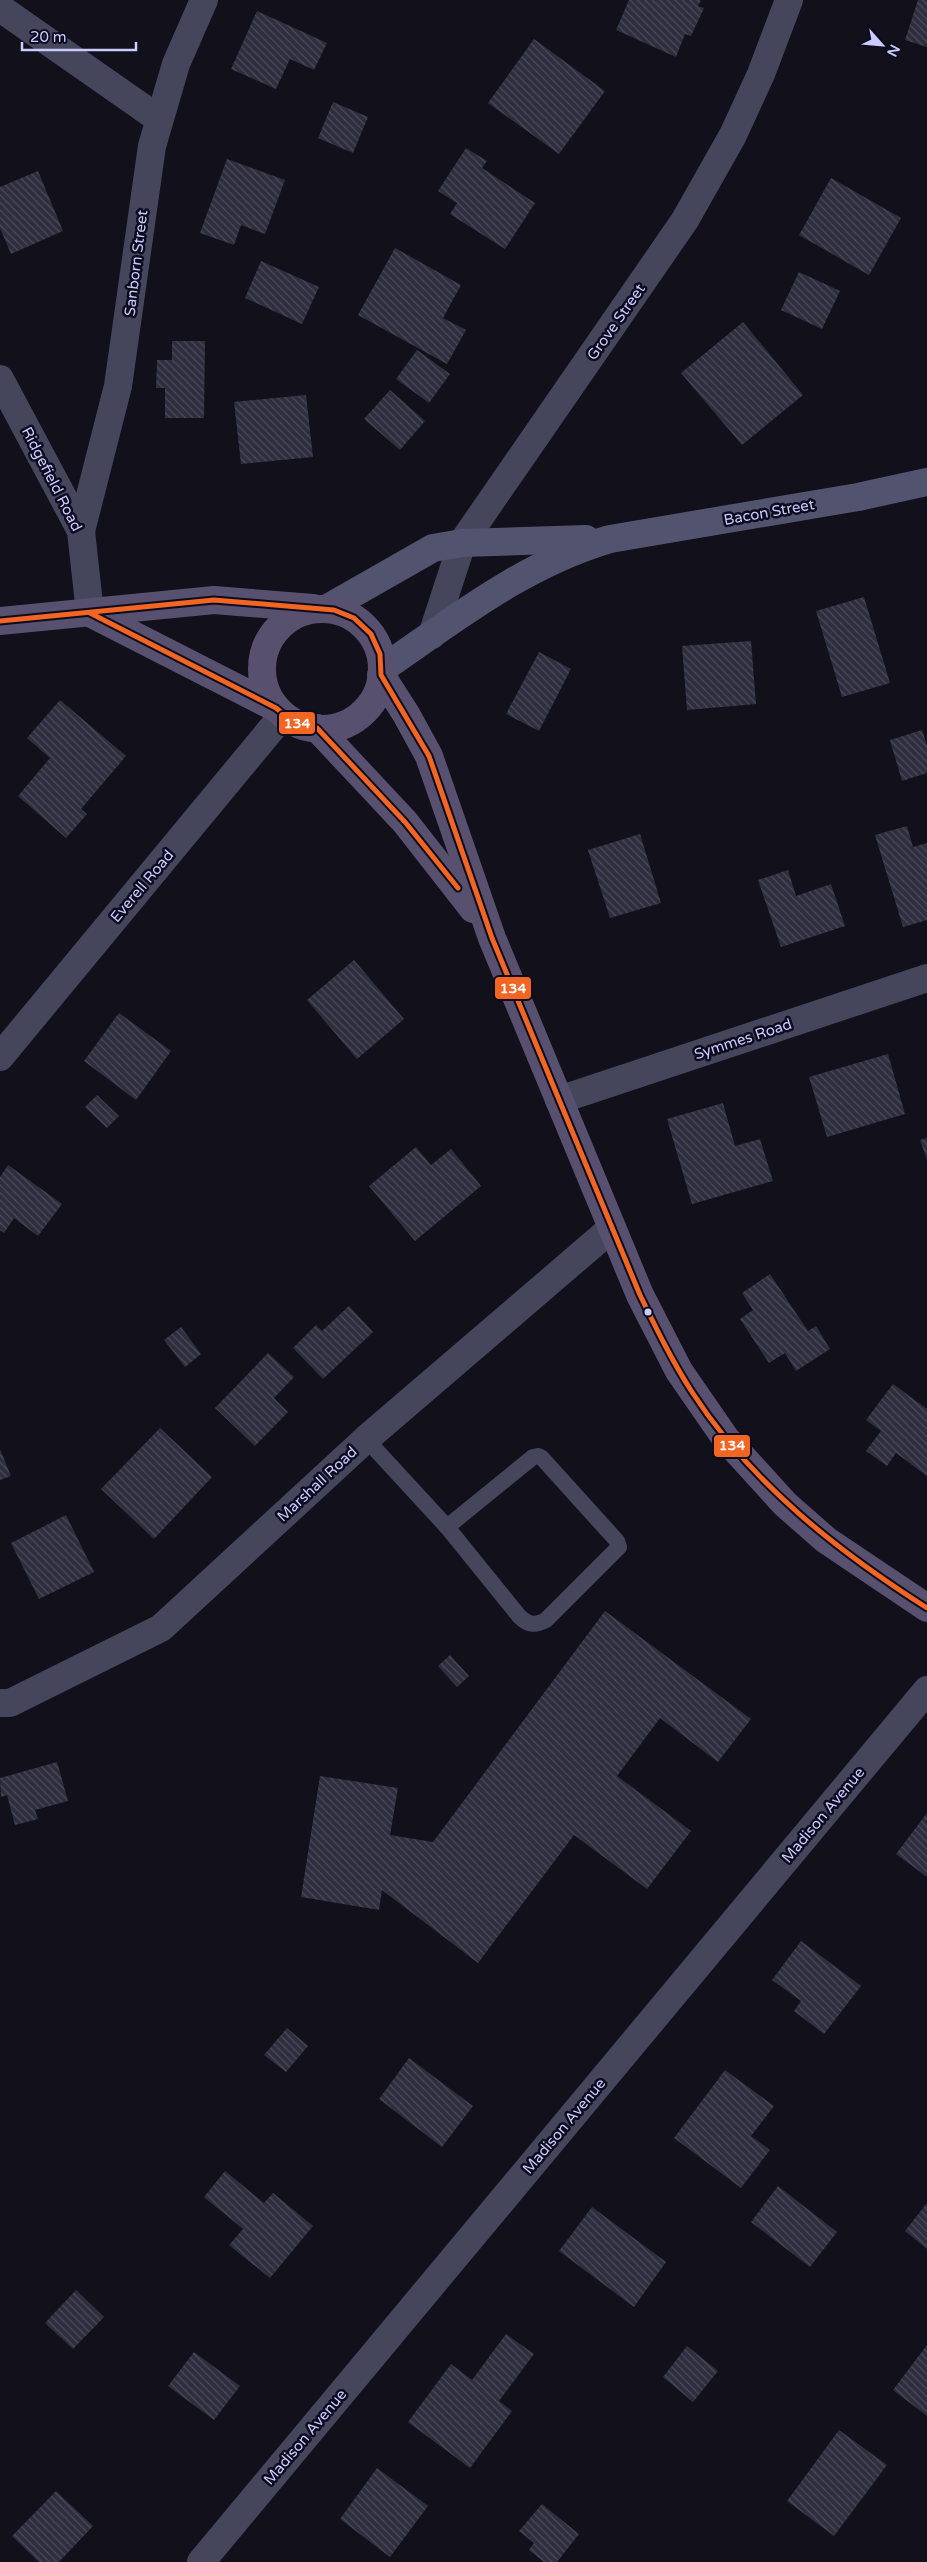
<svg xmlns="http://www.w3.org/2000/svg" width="927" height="2562" font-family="'Varela Round',sans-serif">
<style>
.building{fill:url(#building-back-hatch)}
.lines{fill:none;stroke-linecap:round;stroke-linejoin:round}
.service{stroke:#45465c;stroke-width:16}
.minor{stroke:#45465c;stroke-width:28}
.tertiary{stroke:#45465c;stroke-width:28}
.secondary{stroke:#52546f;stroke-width:28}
.primary{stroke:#58506f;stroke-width:28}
.bus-1-casing{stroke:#0d0c1f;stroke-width:9}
.bus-1{stroke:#f26522;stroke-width:5}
.bus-dot{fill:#cacbff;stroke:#0d0c1f;stroke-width:2}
.labels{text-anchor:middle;stroke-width:5;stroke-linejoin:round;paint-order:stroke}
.street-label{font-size:15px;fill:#cacbff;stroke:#0d0c1f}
.line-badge{stroke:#0d0c1f;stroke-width:2}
.badge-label{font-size:14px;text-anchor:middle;font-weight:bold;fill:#fff}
</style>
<defs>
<pattern id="building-back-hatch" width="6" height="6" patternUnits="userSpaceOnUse" patternTransform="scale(1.25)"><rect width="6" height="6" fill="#2e2e3e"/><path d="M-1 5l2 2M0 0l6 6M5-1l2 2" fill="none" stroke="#4b4b5b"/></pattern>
</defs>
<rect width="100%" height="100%" fill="#11101b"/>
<g class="building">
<polygon points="629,0 701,0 698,6 704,8 691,36 685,34 676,57 616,30"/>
<polygon points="918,0 927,0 927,47 905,40"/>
<polygon points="257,11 327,43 314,70 290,59 276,89 231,69"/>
<polygon points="534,39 605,91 559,154 488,103"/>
<polygon points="333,102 368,117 353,153 318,138"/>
<polygon points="466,148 487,161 482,168 535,203 505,249 450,214 457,203 438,191"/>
<polygon points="227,159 285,180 265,234 241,225 234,245 200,233"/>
<polygon points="38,171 63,231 11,254 0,228 0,187"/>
<polygon points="831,178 901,218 869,275 799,235"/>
<polygon points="395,248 461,285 443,318 466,330 447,364 358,315"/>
<polygon points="261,261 319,287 302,324 245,298"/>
<polygon points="799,272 840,291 822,329 781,310"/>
<polygon points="743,322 803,395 742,445 681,373"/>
<polygon points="172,341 205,341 204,418 165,418 165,388 156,388 157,360 172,360"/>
<polygon points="417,350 450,374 429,403 396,379"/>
<polygon points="390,390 425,421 400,450 364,419"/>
<polygon points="306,395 313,457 241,464 234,402"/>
<polygon points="864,597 890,683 842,697 816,611"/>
<polygon points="751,641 756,704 687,710 682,646"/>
<polygon points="539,652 571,669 539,731 506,714"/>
<polygon points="60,700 126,756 81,809 87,814 66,838 18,796 50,758 27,738"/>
<polygon points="922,730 927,745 927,773 902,781 890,740"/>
<polygon points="907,826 913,847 927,843 927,920 903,927 875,835"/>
<polygon points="640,834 661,903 610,918 588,850"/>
<polygon points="788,870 796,896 831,884 845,926 781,947 758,880"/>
<polygon points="354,960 404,1019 357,1059 307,1000"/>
<polygon points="119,1013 171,1051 136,1100 84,1061"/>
<polygon points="888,1054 905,1114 827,1137 809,1077"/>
<polygon points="97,1095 119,1116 107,1128 85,1107"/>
<polygon points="723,1103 735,1146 760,1139 773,1181 692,1204 667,1119"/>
<polygon points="927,1138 927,1160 920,1140"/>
<polygon points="416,1147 431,1165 451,1149 481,1186 415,1241 369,1186"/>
<polygon points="8,1165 62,1204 38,1236 14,1218 4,1233 0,1230 0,1177"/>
<polygon points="770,1274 808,1331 816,1326 830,1349 796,1371 785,1353 769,1363 740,1319 753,1310 742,1293"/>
<polygon points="349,1306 373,1332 323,1379 293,1348 316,1325 322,1331"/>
<polygon points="181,1327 201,1354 185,1367 164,1340"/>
<polygon points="268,1353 294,1377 274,1398 288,1412 255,1446 215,1408"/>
<polygon points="893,1384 927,1409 927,1476 896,1453 887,1466 866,1451 881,1431 866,1420"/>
<polygon points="160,1428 212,1477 154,1539 101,1489"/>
<polygon points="0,1449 11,1476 0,1480"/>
<polygon points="66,1515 94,1572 39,1599 11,1543"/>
<polygon points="605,1611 751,1719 718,1762 660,1718 617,1776 691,1831 647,1889 574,1835 478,1963 382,1890 379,1910 301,1897 320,1776 398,1788 390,1835 433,1842"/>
<polygon points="450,1655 469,1676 457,1687 438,1666"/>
<polygon points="57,1762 68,1801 35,1810 38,1819 15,1825 7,1795 1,1797 0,1778"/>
<polygon points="927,1813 927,1877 896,1854"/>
<polygon points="801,1941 861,1986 824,2034 794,2011 801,2001 772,1980"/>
<polygon points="287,2028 308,2046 286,2072 264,2055"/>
<polygon points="409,2058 473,2106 442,2147 379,2099"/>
<polygon points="725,2070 774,2106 751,2136 770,2150 741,2188 674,2138"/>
<polygon points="225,2171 264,2203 273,2193 313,2226 270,2278 229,2245 243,2229 204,2197"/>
<polygon points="778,2186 837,2232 810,2267 751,2222"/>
<polygon points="927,2203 927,2249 905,2231"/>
<polygon points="592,2207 666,2262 634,2307 559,2251"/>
<polygon points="76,2290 104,2317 73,2349 45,2323"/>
<polygon points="506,2334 534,2354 499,2401 512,2411 470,2468 408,2422 451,2364 472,2380"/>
<polygon points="927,2345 927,2416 893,2390"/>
<polygon points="687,2346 718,2371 693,2402 663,2377"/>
<polygon points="194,2352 240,2386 214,2420 168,2386"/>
<polygon points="839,2430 887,2465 834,2536 787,2501"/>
<polygon points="377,2468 428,2506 390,2557 340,2519"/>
<polygon points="56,2491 93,2526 59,2562 39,2562 12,2536"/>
<polygon points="542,2504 579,2534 557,2562 544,2562 529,2550 534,2543 519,2531"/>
</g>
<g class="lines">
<g class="service">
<polyline points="366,1439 447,1527"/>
<path d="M538,1456L542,1458L617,1541L619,1547L546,1620C535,1626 528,1625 519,1616L447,1527L533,1457Z"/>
</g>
<g class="minor">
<polyline points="0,8 159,119"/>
<polyline points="0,379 81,531 90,613"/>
<polyline points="81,531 118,386 152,146 176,64 204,0"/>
<polyline points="0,1057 283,715"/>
<polyline points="559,1100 927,978"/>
<polyline points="0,1703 10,1703 161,1628 366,1439 612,1228"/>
<polyline points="201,2562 927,1690"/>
</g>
<polyline class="tertiary" points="432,635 462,543 685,220 733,135 761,74 789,0"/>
<g class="secondary">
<polyline points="326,609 433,548 462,543 586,539"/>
<path d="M382,669C455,619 524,564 610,539L858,497L927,482"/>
</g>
<g class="primary">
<circle cx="322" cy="669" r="60"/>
<polyline points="90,613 276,708"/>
<polyline points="0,621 214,600 313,608"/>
<polyline points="381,675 406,714 429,756 492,938 640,1295 679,1371 726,1439 785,1504 826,1540 927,1608"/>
<polyline points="317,728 405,822 473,909"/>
</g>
<g class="bus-1-casing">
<g id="bus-1">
<polyline points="90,613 276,708 293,722 317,728 405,822 458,888"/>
<path d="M0,621L214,600L334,610L354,618L371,634L380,654L381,675L429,756L492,938L640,1295C656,1328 672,1361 692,1392C751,1483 836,1550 927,1608"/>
</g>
</g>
<use href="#bus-1" class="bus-1"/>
</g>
<circle class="bus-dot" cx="648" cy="1312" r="4.5"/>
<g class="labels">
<g class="street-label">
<text transform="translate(136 263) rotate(-83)" y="5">Sanborn Street</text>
<text transform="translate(616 322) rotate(-55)" y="5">Grove Street</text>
<text transform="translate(52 479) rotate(63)" y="5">Ridgefield Road</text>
<text transform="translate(769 512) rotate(-10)" y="5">Bacon Street</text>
<text transform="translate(142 886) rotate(-50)" y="5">Everell Road</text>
<text transform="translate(743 1039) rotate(-18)" y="5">Symmes Road</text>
<text transform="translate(317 1484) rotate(-43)" y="5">Marshall Road</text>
<text transform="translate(823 1815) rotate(-50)" y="5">Madison Avenue</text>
<text transform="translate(564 2126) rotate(-50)" y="5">Madison Avenue</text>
<text transform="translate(305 2437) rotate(-50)" y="5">Madison Avenue</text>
</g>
</g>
<g class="line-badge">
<rect x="278" y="711" width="38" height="24" rx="5" fill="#f26522"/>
<rect x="494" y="976" width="38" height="24" rx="5" fill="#f26522"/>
<rect x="713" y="1434" width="38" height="24" rx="5" fill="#f26522"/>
</g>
<g class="badge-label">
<text x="297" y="728">134</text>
<text x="513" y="993">134</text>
<text x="732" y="1450">134</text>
</g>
<g transform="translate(882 45) rotate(117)" stroke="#0d0c1f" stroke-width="4" paint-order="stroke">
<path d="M0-4L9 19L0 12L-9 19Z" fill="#cacbff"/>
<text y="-8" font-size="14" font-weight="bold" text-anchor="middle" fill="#cacbff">N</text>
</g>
<path d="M22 42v8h114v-8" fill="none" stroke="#cacbff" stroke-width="2.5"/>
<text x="30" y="42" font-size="15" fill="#cacbff" stroke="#0d0c1f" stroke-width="4" paint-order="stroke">20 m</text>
</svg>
